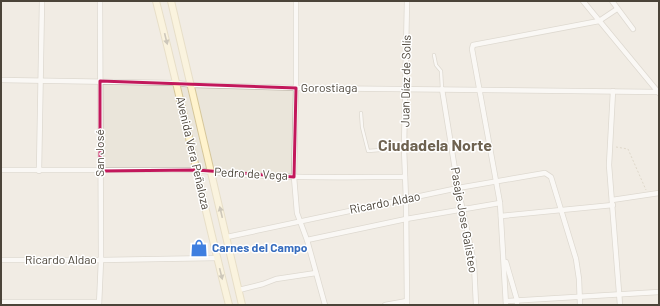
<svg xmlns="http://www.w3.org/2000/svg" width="660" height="306" font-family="Barlow,sans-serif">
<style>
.residential{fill:#eae5da}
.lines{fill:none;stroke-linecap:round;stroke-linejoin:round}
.service-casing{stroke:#c2bbae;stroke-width:4}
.minor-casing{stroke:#c2bbae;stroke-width:6}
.secondary-casing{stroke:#d6c79b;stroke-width:8}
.path{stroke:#c4b79f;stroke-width:1;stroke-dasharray:2 2;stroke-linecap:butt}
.service{stroke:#fff;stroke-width:2.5}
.minor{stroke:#fff;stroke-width:4.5}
.secondary{stroke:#fff3cd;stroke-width:6}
.oneway{fill:#9c937c}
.marked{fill:none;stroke:#c2185b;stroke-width:3;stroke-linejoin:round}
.labels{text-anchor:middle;stroke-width:3;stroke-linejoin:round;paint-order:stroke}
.street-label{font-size:12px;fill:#4b4439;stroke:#fff}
.shop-label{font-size:12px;font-weight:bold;fill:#366cbe;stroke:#fff;text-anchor:start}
.district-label{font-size:16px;font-weight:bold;fill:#6e6250;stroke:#fff}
</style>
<rect width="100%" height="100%" fill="#f6f3ec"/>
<rect class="residential" x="1" y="1" width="658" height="304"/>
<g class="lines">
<g class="service-casing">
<g id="service">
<polyline points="434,55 436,65 441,71 442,89"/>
<polyline points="361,113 362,127 368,151 404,148"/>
</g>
</g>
<g class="minor-casing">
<g id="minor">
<polyline points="296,1 296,88 294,177 297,213 307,240 325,305"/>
<polyline points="583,1 659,93"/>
<polyline points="612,1 633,29"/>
<polyline points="1,80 177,83 192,85 296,88 658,92"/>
<polyline points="442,89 458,188 474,263 476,305"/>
<polyline points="613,91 609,165 620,305"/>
<path d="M1,170H196C265,179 336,177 405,177"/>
<polyline points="39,171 42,1"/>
<polyline points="612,200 659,193"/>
<polyline points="501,216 613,205"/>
<polyline points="227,237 458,188 545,173 551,177 576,259 579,279 580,305"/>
<polyline points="307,240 406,219 500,203"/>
<polyline points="1,260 101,260 217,258"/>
<polyline points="506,262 517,300 517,305"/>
<polyline points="239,290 263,284 276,279 316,273"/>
<polyline points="506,301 659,292"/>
<polyline points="1,302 99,302"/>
<polyline points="99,305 101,260 100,1"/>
<polyline points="385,305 407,301"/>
<polyline points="407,305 406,200 404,148 407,1"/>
<polyline points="506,305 500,203 472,49 473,45 599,21 617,9"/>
</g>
</g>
<g class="secondary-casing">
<g id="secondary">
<path d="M156,1C182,102 203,204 229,305"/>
<polyline points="171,1 242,305"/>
</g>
</g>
<polyline class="path" points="616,147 628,149 646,190"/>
<use href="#service" class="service"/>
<use href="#minor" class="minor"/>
<use href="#secondary" class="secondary"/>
</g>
<defs><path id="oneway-solid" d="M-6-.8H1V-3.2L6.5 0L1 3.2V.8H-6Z"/></defs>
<g class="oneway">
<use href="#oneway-solid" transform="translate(166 39) rotate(76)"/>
<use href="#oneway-solid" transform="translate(221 212) rotate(-103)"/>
<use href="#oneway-solid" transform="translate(221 274) rotate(76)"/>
</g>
<path d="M0 0H660V306H0ZM100,81L296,88L294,177L196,170L100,171Z" fill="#f6f3ec" fill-opacity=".55" fill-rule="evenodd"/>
<path class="marked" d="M100,81L296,88L294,177L196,170L100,171Z"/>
<defs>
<g id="shop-bare" transform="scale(1.38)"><path d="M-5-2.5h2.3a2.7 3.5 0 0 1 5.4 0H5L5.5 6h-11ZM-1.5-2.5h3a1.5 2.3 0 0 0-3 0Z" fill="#3f7fe0" stroke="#fff" stroke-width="2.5" paint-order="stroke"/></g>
</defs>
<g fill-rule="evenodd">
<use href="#shop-bare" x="199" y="248"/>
</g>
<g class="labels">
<g class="street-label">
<text transform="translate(406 81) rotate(-89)" y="4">Juan Díaz de Solís</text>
<text x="329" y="92">Gorostiaga</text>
<text transform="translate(100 153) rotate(-90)" y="4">San José</text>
<text transform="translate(193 153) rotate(77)" y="4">Avenida Vera Peñaloza</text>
<text transform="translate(251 174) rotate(3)" y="4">Pedro de Vega</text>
<text transform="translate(385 203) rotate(-11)" y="4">Ricardo Aldao</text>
<text transform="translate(464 220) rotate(80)" y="4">Pasaje Jose Galisteo</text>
<text x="61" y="264">Ricardo Aldao</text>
</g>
<g class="shop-label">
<text x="212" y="252">Carnes del Campo</text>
</g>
<g class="district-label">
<text x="435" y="151">Ciudadela Norte</text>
</g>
</g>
<rect width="660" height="306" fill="none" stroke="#4b4439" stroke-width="4"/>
</svg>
